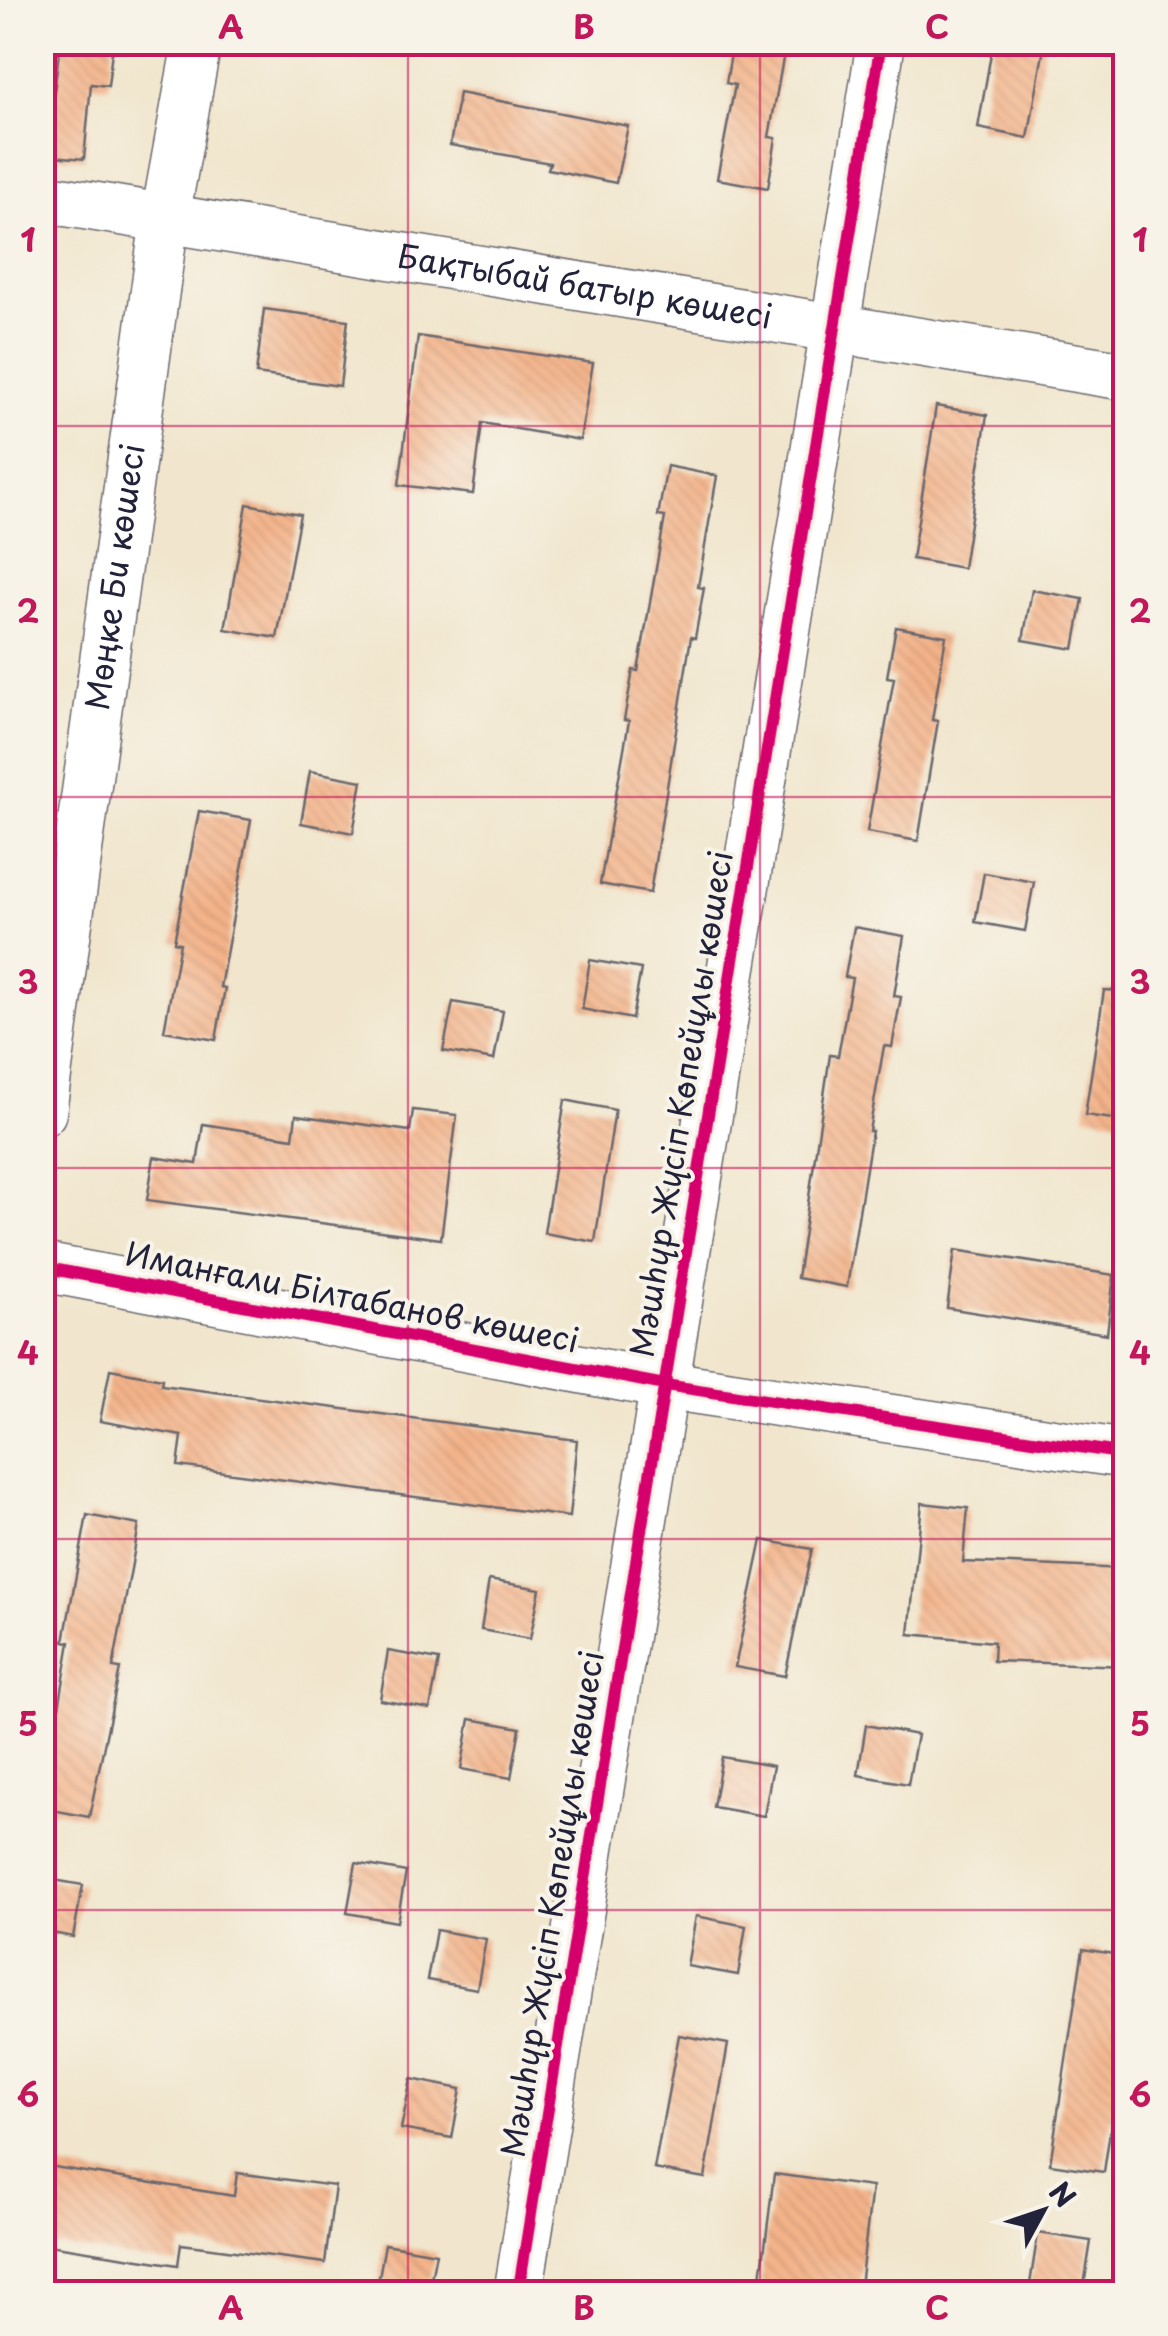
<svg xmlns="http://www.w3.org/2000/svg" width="1168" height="2336" font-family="'Playpen Sans',sans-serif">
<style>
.building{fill:url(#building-back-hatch)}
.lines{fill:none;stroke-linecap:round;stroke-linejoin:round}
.minor-casing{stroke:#6a676e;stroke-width:51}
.minor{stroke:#fff;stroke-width:48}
.cycleway-casing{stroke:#f7f3e8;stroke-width:19}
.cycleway{stroke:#d6006c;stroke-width:12}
.grid{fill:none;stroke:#c2185b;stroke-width:2.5;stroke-opacity:0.55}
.labels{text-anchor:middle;stroke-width:8;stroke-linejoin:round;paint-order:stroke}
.street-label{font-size:32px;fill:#22223b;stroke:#f7f3e8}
.neatline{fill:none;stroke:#c2185b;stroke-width:4}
.grid-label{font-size:32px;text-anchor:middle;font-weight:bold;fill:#c2185b}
</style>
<defs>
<pattern id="building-back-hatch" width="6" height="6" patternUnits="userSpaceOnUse" patternTransform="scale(2.5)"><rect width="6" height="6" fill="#f4b48a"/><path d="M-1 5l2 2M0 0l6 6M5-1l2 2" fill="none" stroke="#d19a78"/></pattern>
</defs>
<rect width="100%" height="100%" fill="#f7f3e8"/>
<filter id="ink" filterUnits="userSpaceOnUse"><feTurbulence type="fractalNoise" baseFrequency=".01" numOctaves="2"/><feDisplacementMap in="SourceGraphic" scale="20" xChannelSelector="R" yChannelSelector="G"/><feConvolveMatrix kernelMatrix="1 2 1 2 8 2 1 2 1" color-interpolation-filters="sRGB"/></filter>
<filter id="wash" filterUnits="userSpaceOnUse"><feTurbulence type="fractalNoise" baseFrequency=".0048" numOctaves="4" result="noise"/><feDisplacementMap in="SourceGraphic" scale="40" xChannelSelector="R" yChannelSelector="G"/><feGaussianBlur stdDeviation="2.25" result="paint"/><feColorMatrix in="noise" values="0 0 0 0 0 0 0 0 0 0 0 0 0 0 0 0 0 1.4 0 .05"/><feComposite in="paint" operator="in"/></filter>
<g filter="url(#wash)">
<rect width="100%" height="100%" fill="#f1e6cd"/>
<g id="blocks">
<g class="building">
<polygon points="60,42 113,42 108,86 91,84 84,159 42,155 42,92 54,94"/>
<polygon points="733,42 786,42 769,137 776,138 768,188 717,179 735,85 726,83"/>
<polygon points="993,42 1045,42 1028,138 978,128"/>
<polygon points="459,93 628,126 616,183 548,169 550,163 450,145"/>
<polygon points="264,309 348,320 340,386 256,374"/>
<polygon points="418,336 593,363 580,440 482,423 473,494 399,485"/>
<polygon points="936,406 987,415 963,568 912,559"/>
<polygon points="667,466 717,476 698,587 704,588 695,638 691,637 650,893 600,884 629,721 624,720 633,670 638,671 665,517 658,516"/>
<polygon points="247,504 300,514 277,638 225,629"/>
<polygon points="1032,590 1083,599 1074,649 1023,640"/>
<polygon points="896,627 946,636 932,720 938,721 918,841 867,832 894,678 887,677"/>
<polygon points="310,771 362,781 353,833 301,823"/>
<polygon points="199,811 251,820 220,987 225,988 216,1040 164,1031 180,943 174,942"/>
<polygon points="984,873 1034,882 1025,931 975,922"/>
<polygon points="854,927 904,936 894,996 901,997 892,1047 884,1046 869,1131 872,1131 847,1287 797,1278 830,1055 838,1056 852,978 845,977"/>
<polygon points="590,960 641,969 632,1019 582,1009"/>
<polygon points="1104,990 1126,991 1126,1121 1085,1115"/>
<polygon points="453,1002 503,1011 494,1060 443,1051"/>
<polygon points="565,1100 615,1110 595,1242 544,1233"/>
<polygon points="413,1110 457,1115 441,1239 147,1200 154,1157 197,1164 203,1124 293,1138 296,1115 410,1131"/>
<polygon points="955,1250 1114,1275 1107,1334 947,1308"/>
<polygon points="110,1369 162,1379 161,1385 577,1440 569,1517 178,1466 182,1436 100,1421"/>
<polygon points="922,1503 968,1508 963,1562 1126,1569 1126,1666 993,1661 994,1642 909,1634"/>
<polygon points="87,1515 139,1525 113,1668 120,1669 89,1817 42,1808 42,1776 46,1755 51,1756 70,1642 64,1641"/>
<polygon points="762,1540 812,1549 785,1676 735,1667"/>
<polygon points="489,1580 540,1589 530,1639 481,1630"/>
<polygon points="388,1651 439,1660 430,1709 380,1700"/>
<polygon points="470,1719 520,1728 511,1778 461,1769"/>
<polygon points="866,1725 917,1735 908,1784 858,1775"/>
<polygon points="722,1757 773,1766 764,1816 713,1807"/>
<polygon points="356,1863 406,1872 397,1922 347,1913"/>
<polygon points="42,1878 83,1885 73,1937 42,1931"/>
<polygon points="696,1916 746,1926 738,1975 687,1966"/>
<polygon points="436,1930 486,1939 477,1989 427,1980"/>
<polygon points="1083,1949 1126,1956 1126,2021 1104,2172 1050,2164"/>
<polygon points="679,2035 728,2044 705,2178 654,2169"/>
<polygon points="411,2079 461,2089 452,2138 401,2129"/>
<polygon points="42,2165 234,2196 237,2173 335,2186 325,2263 181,2244 178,2265 42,2244"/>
<polygon points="774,2174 872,2187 859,2294 759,2294"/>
<polygon points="1038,2233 1091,2241 1083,2292 1030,2284"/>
<polygon points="385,2244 436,2253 428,2294 376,2294"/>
</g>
</g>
</g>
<g filter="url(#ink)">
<use href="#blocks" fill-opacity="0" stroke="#6a676e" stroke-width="2.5"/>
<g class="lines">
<g class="minor-casing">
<g id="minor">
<path id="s1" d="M42,198L1126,376"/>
<path id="s2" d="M42,1112L165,218L197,42"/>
<polyline points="42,1267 665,1385 1126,1454"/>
<polyline points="518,2294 881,42"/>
</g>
</g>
<use href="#minor" class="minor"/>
<g class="cycleway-casing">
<g id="cycleway">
<polyline points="42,1267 665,1385 1126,1454"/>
<polyline points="518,2294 881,42"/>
</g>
</g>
<use href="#cycleway" class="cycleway"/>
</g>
</g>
<path class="grid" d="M408,42V2294M760,42V2294M42,426H1126M42,797H1126M42,1168H1126M42,1539H1126M42,1910H1126"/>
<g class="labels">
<g class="street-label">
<text dy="11" stroke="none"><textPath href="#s1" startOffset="550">Бақтыбай батыр көшесі</textPath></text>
<text dy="11" stroke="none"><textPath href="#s2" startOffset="540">Мөңке Би көшесі</textPath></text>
<text transform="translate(682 1104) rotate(-81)" y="11">Мәшһүр Жүсіп Көпейұлы көшесі</text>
<text transform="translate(352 1298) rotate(11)" y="11">Иманғали Білтабанов көшесі</text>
<text transform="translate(553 1904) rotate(-81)" y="11">Мәшһүр Жүсіп Көпейұлы көшесі</text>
</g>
</g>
<rect width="1168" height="2336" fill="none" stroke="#f7f3e8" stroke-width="110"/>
<g transform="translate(1043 2211) rotate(50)" stroke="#f7f3e8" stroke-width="8" paint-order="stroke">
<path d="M0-8L18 38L0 25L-18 38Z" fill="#22223b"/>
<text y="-15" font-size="28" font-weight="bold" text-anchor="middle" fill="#22223b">N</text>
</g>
<rect x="55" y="55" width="1058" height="2226" class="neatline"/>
<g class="grid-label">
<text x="231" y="39">A</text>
<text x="584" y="39">B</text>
<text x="937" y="39">C</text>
<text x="28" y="252">1</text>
<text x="1140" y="252">1</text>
<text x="28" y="623">2</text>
<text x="1140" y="623">2</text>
<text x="28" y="994">3</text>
<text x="1140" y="994">3</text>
<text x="28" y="1365">4</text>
<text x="1140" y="1365">4</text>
<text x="28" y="1736">5</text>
<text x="1140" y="1736">5</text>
<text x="28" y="2107">6</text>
<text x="1140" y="2107">6</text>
<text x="231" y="2320">A</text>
<text x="584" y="2320">B</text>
<text x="937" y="2320">C</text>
</g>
</svg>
